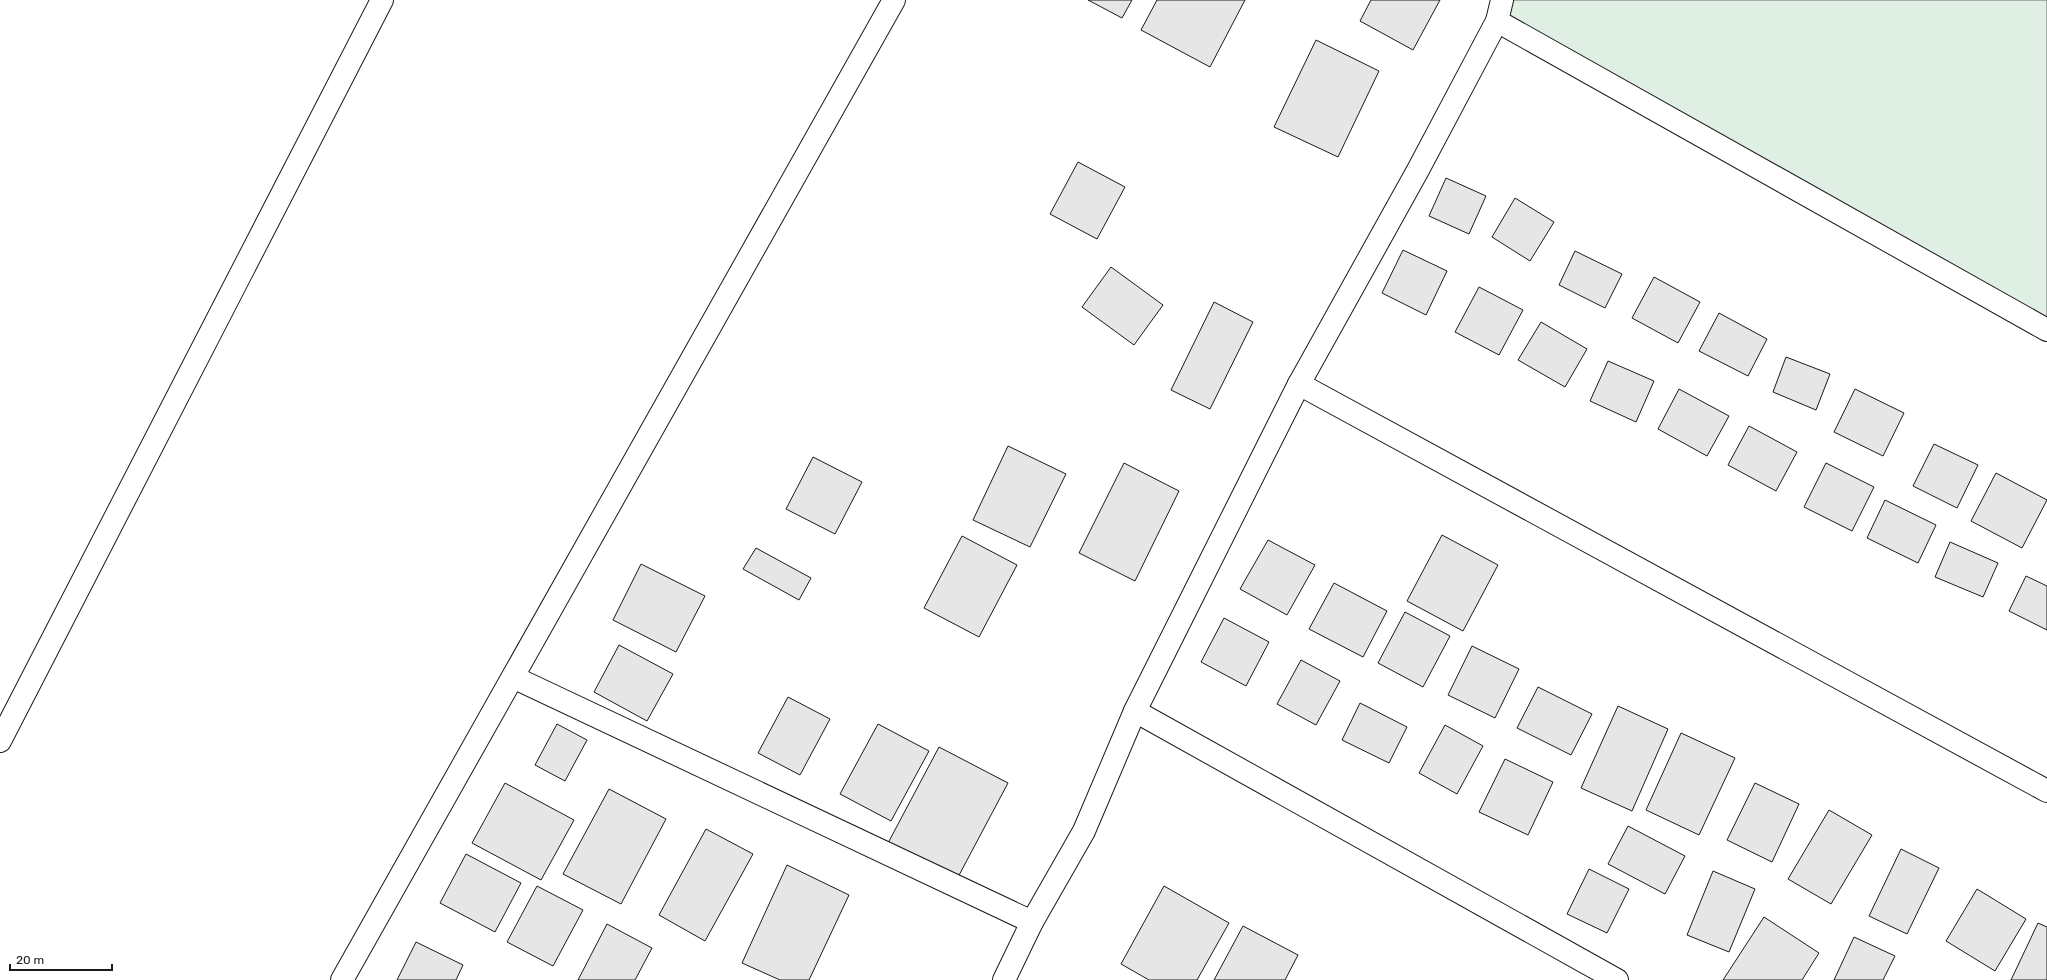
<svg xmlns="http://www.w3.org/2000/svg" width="2047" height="980" font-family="Rubik,sans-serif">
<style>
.green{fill:#e0efe3;stroke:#6a6a6a}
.building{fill:#e6e6e6;stroke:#1a1a1a}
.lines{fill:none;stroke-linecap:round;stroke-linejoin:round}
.minor-casing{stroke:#1a1a1a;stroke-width:24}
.minor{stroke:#fff;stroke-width:22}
</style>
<rect width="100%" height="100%" fill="#fff"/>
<polygon class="green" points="1502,0 2047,0 2047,330 1497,21"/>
<g class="building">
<polygon points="1088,0 1132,0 1122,18"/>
<polygon points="1157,0 1245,0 1210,67 1141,30"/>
<polygon points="1371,0 1440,0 1413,50 1360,21"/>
<polygon points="1316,40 1379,71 1338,157 1274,127"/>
<polygon points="1078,162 1125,187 1097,239 1050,214"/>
<polygon points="1446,178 1486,196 1469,234 1429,216"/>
<polygon points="1515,198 1554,222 1530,261 1492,237"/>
<polygon points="1403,250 1447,271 1426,315 1382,293"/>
<polygon points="1575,251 1622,274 1605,308 1559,285"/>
<polygon points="1111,267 1163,305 1134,345 1082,307"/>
<polygon points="1654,277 1700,302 1678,343 1632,318"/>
<polygon points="1479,287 1523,310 1499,355 1455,332"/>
<polygon points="1214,302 1253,322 1210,409 1171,390"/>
<polygon points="1719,313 1767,339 1748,376 1699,351"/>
<polygon points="1541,322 1587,349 1565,387 1518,360"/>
<polygon points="1786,357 1830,374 1816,410 1773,392"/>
<polygon points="1608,361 1654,381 1636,422 1590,401"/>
<polygon points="1679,389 1729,416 1707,456 1658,429"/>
<polygon points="1855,389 1904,413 1883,456 1834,432"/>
<polygon points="1749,426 1797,452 1776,491 1728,465"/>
<polygon points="1934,444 1978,465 1957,508 1913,486"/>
<polygon points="1008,446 1066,474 1030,547 973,520"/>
<polygon points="813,457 862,482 835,534 786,509"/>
<polygon points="1124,463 1179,491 1135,581 1079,553"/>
<polygon points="1826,463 1874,487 1852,531 1804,507"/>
<polygon points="1996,473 2047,500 2022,548 1971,521"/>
<polygon points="1885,500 1936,525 1918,563 1867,538"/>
<polygon points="1442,535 1498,565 1463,631 1407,601"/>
<polygon points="962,536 1017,565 979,637 924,608"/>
<polygon points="1268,540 1315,565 1287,615 1240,589"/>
<polygon points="1950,542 1998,563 1983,597 1935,577"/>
<polygon points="756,548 811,578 799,600 743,569"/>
<polygon points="641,564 705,596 676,652 613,620"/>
<polygon points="2026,576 2047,586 2047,630 2009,611"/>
<polygon points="1334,583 1387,611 1363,657 1309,629"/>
<polygon points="1405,612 1450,636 1423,687 1378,663"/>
<polygon points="1224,618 1269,642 1246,686 1201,662"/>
<polygon points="619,645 673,674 647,721 594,692"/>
<polygon points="1472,646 1519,669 1495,718 1448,695"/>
<polygon points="1301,660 1340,681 1316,725 1277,704"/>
<polygon points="1538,687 1592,714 1571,755 1517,728"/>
<polygon points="788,697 830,719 800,775 758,753"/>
<polygon points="1360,703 1407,727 1389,763 1342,740"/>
<polygon points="1618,706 1668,729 1632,811 1581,788"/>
<polygon points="557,724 587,740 565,781 535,765"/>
<polygon points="878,724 929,751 891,821 840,794"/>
<polygon points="1445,725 1483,746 1457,794 1419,773"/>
<polygon points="1681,733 1735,758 1699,835 1646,810"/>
<polygon points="939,747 1008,783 957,879 888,843"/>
<polygon points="1505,759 1553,782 1528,835 1479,812"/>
<polygon points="505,783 574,820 541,880 472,843"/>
<polygon points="1755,783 1799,804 1772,862 1727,840"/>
<polygon points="609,789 666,819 621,904 563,874"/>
<polygon points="1829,810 1872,835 1831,904 1788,879"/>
<polygon points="1628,826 1685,856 1665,894 1608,864"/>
<polygon points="706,829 753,854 705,941 659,915"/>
<polygon points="1901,849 1939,868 1907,934 1869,916"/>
<polygon points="466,854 521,883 495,932 440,903"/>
<polygon points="787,865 849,895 809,980 780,980 742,963"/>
<polygon points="1589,869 1629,889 1607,933 1567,914"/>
<polygon points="1713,871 1755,889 1729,952 1687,935"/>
<polygon points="537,886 583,910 553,966 507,942"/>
<polygon points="1164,886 1229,923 1197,980 1149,980 1121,964"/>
<polygon points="1977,889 2026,919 1995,971 1946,941"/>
<polygon points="1764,917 1819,953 1802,980 1723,980"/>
<polygon points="2038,923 2047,927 2047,980 2011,980"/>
<polygon points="607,924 652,948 635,980 578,980"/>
<polygon points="1243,926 1298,955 1285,980 1214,980"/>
<polygon points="1854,937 1895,956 1883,980 1834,980"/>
<polygon points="416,942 463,965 456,980 397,980"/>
</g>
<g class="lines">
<g class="minor-casing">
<g id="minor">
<polyline points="1497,21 2047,330"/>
<polyline points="1299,384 2047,791"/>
<polyline points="513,677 1032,922"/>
<polyline points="1135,711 1617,980"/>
<polyline points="0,741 382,0"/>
<polyline points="342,980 894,0"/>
<polyline points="1004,980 1032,922 1084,831 1135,711 1299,384 1418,170 1497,21 1502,0"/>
</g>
</g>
<use href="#minor" class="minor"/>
</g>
<path d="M10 964v6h102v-6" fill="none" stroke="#1a1a1a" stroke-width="2"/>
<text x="16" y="964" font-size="12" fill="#1a1a1a" stroke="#ffffff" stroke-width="3" paint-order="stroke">20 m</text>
</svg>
